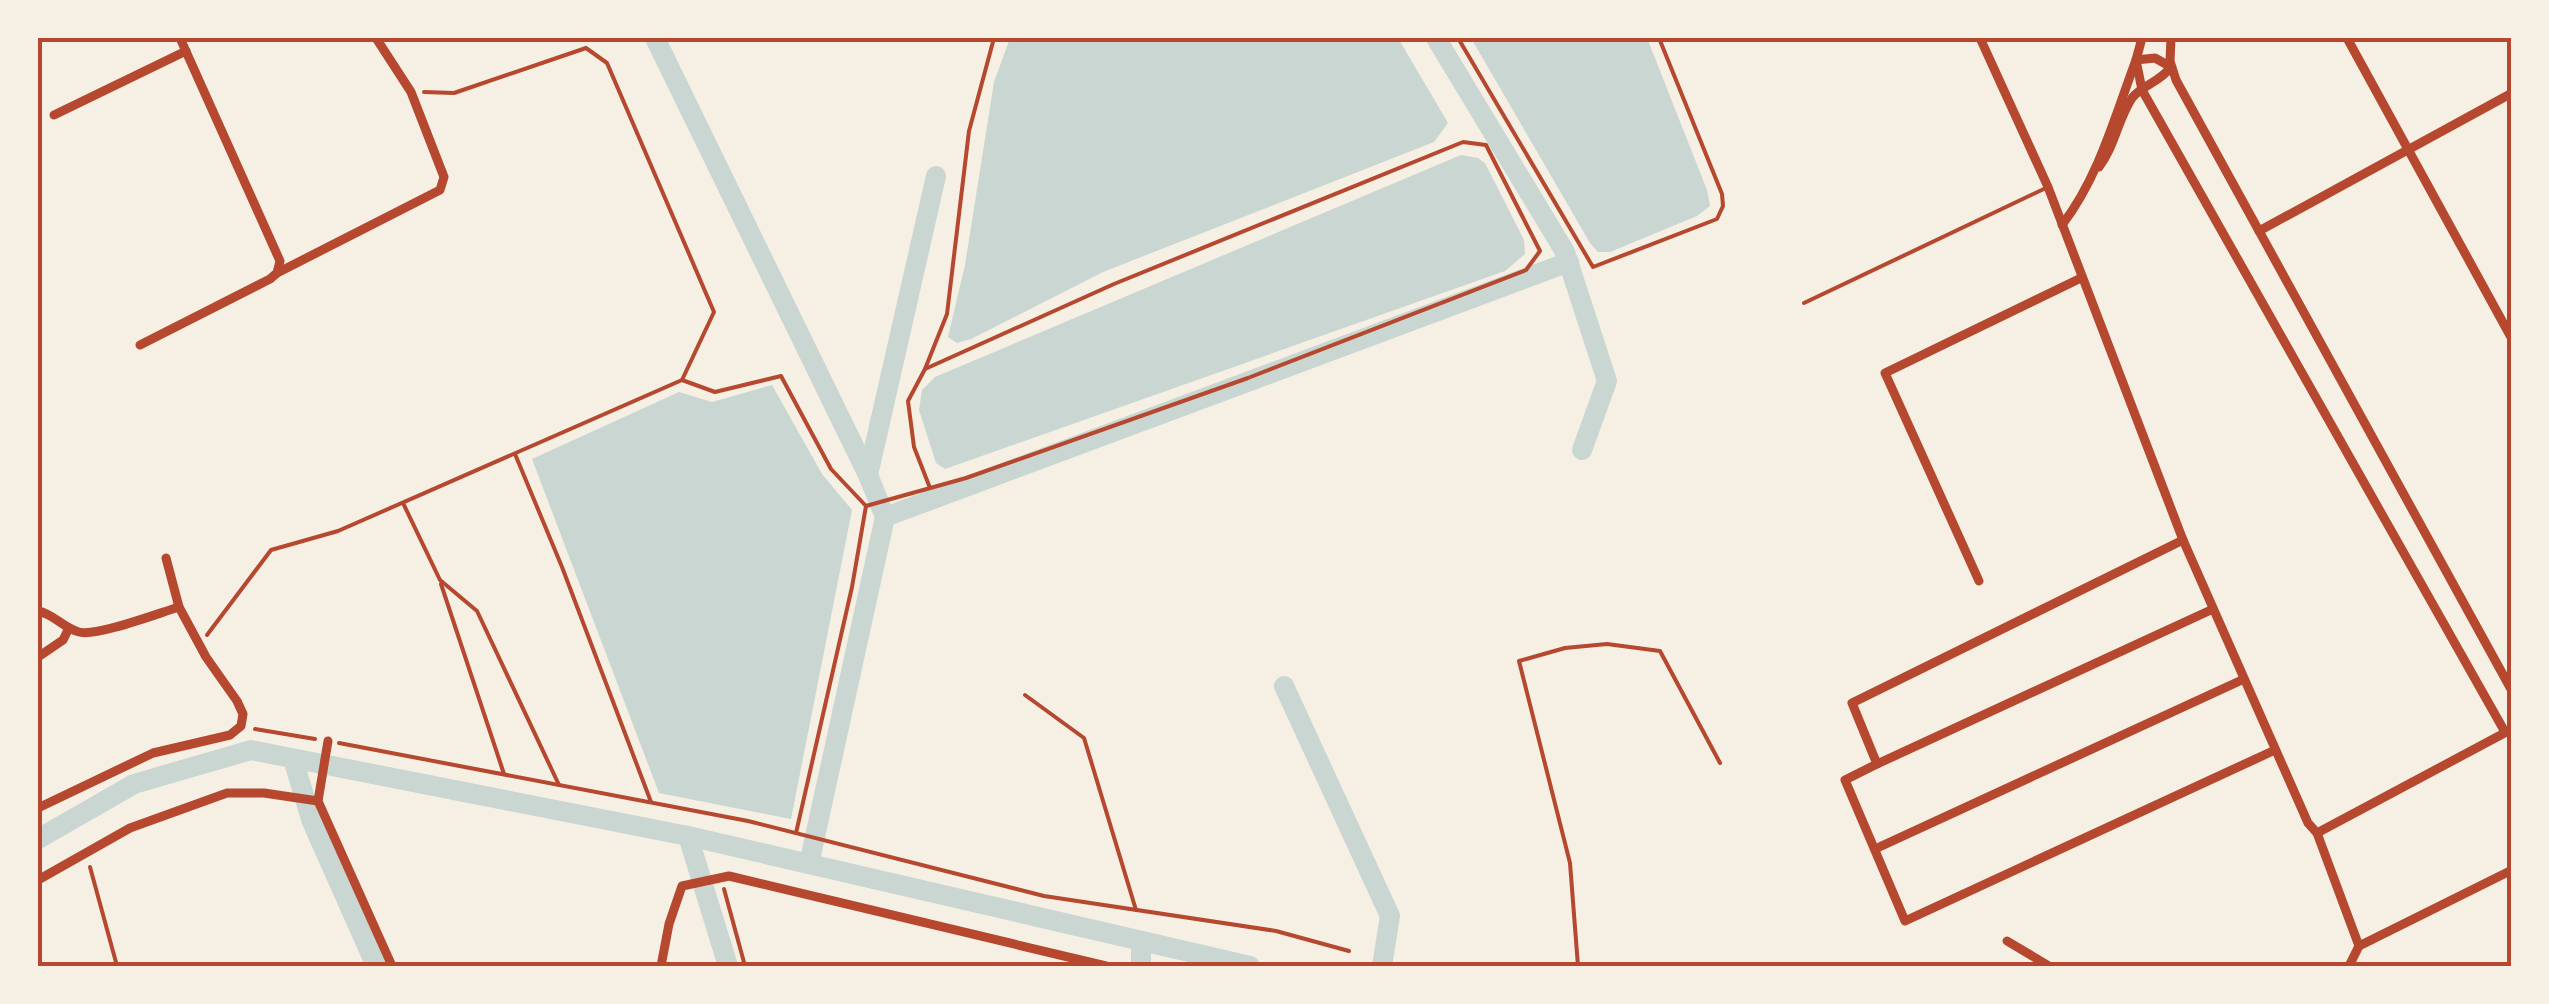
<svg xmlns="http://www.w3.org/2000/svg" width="2549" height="1004" font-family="Overpass,sans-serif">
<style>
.water{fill:#c9d6d2}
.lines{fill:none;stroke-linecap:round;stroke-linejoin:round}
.canal{stroke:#c9d6d2;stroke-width:20}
.path{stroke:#b5482f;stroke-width:4}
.service{stroke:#b5482f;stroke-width:4}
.minor{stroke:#b5482f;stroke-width:9}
.neatline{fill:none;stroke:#b5482f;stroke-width:4}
</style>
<rect width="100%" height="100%" fill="#f6efe4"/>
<g class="water">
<polygon points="1010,38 1398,38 1448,123 1434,142 1103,272 971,339 957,343 948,337 965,265 994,82"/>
<polygon points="1471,38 1647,38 1707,190 1710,206 1697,216 1610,252 1598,252 1590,243"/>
<polygon points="1461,155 1478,158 1485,163 1524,240 1525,254 1505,271 945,469 936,463 919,410 922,390 935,377"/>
<polygon points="772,385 822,474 852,510 791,819 659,793 532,459 679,392 712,402"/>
</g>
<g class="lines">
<g class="canal">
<polyline points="655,38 868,475"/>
<polyline points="1436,38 1565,252 1607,381 1582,450"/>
<polyline points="885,517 868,475 936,176"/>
<polyline points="1284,686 1390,916 1382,966"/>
<polyline points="293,759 312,822 376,966"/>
<polyline points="688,836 728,966"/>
<polyline points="38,839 134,784 251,750 688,836 1250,966"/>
<polyline points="809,864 885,517 1569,262"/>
<polyline points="1141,941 1141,966"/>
</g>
<g class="path">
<polyline points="1458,38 1593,267 1717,219 1723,206 1722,194 1659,38"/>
<polyline points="424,92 454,93 586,48 607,63 714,312 682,380"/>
<polyline points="925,369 947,314 969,131 994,38"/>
<polyline points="515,454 562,567 651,802"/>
<polyline points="403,503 440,580 477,611 559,785"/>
<polyline points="866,506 966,478 1248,378 1526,270 1540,251 1486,145 1463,142 1114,284 925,369 908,401 914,447 930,488"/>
<polyline points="441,584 504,774"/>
<polyline points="207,635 271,550 338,531 682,380 715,392 781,376 831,469 866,506 852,587 796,833"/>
<polyline points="1025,695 1084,738 1136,910"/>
<polyline points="255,729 315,739"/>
<polyline points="339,743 748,821 1044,896 1276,931 1349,951"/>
<polyline points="90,867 117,966"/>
<polyline points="724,889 745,966"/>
<polyline points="1578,966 1570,863 1519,661 1565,648 1607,644 1660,651 1720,763"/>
</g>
<polyline class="service" points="1804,303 2048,187"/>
<g class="minor">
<polyline points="1980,38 2048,187 2183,540 2308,823 2317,833 2359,946 2349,966"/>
<polyline points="2142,38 2136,60 2142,90 2505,732"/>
<polyline points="2171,38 2170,61 2176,80 2512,691"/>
<polyline points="2347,38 2512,339"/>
<polyline points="54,115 186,51"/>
<path d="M2099,167C2115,146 2118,119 2132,98C2141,86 2160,82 2171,67"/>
<path d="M2062,225C2099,177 2115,116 2136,60L2155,58L2171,67"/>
<polyline points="2259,231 2512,93"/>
<polyline points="277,273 440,190 444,177 411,92 376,38"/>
<polyline points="140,345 270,279 277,273 280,261 180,38"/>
<polyline points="2183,540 1852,703 1877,764 1845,780 1905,921 2275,750"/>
<polyline points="1979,581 1885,373 2081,278"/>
<path d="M38,611C54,614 63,628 79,632C96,637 159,613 179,607"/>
<polyline points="38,657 63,640 69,628"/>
<polyline points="328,741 318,801 392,966"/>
<polyline points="1877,764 2213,609"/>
<polyline points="38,808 153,753 230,735 241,726 243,714 237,701 206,657 179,607 166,558"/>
<polyline points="2317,833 2512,729"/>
<polyline points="1875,849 2244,679"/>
<polyline points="38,880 130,828 227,793 264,793 318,801"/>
<polyline points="2007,941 2049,966"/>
<polyline points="2359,946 2512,870"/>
<polyline points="661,966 669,924 682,886 729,876 1106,966"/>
</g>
</g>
<rect width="2549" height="1004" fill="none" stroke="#f6efe4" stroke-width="80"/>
<rect x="40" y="40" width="2469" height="924" class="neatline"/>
</svg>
